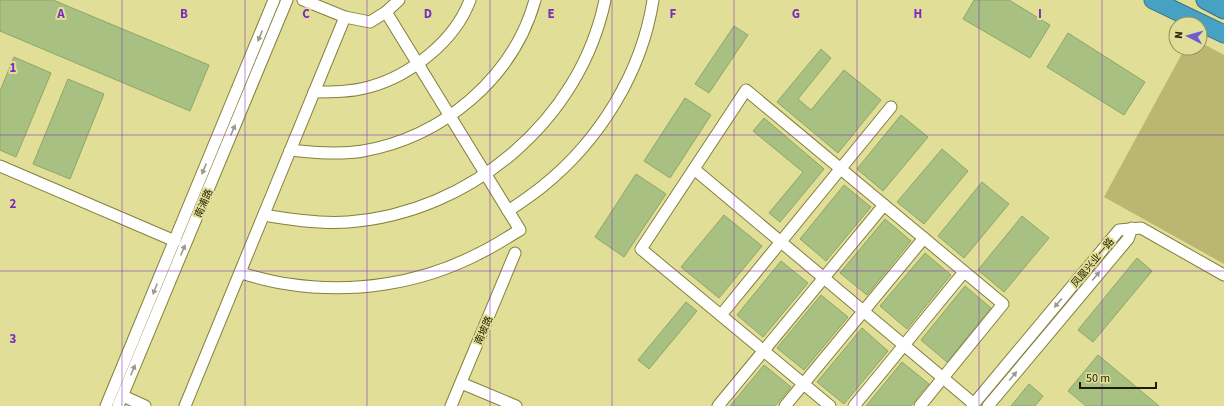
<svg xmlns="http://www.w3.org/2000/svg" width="1224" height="406" font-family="'Source Sans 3','Noto Sans SC',sans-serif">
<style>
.green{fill:#bbb773}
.building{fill:#a8c182;stroke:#8ea667}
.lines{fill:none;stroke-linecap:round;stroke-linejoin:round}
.minor-casing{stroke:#84803c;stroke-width:13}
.highway-casing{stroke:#39737f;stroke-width:19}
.minor{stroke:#fff;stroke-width:11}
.highway{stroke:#46a1c3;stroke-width:17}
.oneway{fill:#9b9a8d}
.grid{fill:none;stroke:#7b2cbf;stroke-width:1;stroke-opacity:0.55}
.labels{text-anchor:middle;stroke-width:4;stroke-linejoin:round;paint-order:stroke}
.street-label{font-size:10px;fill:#201e02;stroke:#e1de97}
.grid-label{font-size:13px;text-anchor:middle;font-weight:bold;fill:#7b2cbf;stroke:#e1de97;stroke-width:4;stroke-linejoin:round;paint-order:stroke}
</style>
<rect width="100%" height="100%" fill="#e1de97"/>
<polygon class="green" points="1200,42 1224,55 1224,264 1104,197 1185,48 1200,48"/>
<g class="building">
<polygon points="0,0 53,0 209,65 190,111 0,31"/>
<polygon points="974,0 1009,0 1050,25 1030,58 963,19"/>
<polygon points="734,26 748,35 709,93 695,84"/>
<polygon points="1068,33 1145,82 1124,115 1047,67"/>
<polygon points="821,49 831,58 798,99 811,110 844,70 881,100 838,153 777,102"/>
<polygon points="14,57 51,73 16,157 0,150 0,91"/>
<polygon points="68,79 104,94 70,179 33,164"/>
<polygon points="685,98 711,115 670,178 644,161"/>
<polygon points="901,115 928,137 883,191 857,169"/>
<polygon points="764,118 824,169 780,222 769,213 803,172 753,131"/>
<polygon points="942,149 968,171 924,224 897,202"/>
<polygon points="636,174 666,194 624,257 595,237"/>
<polygon points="982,182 1009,204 964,258 938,236"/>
<polygon points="844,185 871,207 826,261 800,239"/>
<polygon points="724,215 762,246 719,298 681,267"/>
<polygon points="1022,216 1049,238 1004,292 978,270"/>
<polygon points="885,219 911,241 867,295 840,273"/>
<polygon points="925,253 951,275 907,329 880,306"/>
<polygon points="1137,258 1152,271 1093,342 1078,330"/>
<polygon points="781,261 808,283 763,337 737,315"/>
<polygon points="965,286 991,308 947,362 921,340"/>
<polygon points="821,295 848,317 804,370 777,348"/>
<polygon points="686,302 697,311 649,369 638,360"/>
<polygon points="862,328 888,351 844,404 817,382"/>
<polygon points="1098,355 1159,406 1086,406 1068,391"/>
<polygon points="902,362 929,384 921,393 911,406 866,406"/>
<polygon points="764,365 791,387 775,406 730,406"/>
<polygon points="1029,384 1043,396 1035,406 1011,406"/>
</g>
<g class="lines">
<g class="minor-casing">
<g id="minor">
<polyline points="303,0 345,17 370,22 386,12 399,0"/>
<path d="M314,92C332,92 351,92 369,87C410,76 455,41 470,0"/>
<path d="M290,150C315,153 339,155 363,151C442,137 513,79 535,0"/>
<polyline points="0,166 175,241"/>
<polyline points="694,169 974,404"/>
<path d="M508,211C520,203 532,195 543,186C600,140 642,72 653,0"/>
<path d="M264,215C292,220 320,224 348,222C470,213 580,121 605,0"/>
<path d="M240,273C256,277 271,282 288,284C352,294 420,284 478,254C493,247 506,238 520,230L386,12"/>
<polyline points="721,315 891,107"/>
<polyline points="461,383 516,406"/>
<polyline points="123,396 145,406"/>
<polyline points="106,406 274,0"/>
<polyline points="118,406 287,0"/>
<polyline points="185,406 345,17"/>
<polyline points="451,406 515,253"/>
<polyline points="718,406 884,205"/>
<polyline points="785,406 924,238"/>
<polyline points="830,406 641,249 746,90 1003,304 920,406"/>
<polyline points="854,406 964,272"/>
<polyline points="972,406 1119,230 1141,228 1224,275"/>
<polyline points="988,406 1128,239 1132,228"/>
</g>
</g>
<g class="highway-casing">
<g id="highway">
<polyline points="1153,0 1224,34"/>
<polyline points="1205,0 1224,10"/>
</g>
</g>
<use href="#minor" class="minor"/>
<use href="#highway" class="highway"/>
</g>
<defs><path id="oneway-solid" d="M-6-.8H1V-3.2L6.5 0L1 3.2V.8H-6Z"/></defs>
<g class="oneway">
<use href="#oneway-solid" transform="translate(260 36) rotate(113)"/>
<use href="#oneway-solid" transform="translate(233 130) rotate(-67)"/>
<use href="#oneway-solid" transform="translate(204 169) rotate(113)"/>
<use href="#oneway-solid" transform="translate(183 250) rotate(-67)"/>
<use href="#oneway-solid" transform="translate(1096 276) rotate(-50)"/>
<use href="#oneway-solid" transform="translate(155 289) rotate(112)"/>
<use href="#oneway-solid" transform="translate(1058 303) rotate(130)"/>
<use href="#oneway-solid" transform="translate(133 370) rotate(-67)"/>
<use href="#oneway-solid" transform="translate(1013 376) rotate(-50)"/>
</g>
<path class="grid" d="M122,0V406M245,0V406M367,0V406M490,0V406M612,0V406M734,0V406M857,0V406M979,0V406M1102,0V406M0,135H1224M0,271H1224"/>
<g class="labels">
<g class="street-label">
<text transform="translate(203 203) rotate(-67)" y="4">南浦路</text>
<text transform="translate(1092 262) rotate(-50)" y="4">凤凰兴业一路</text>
<text transform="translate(483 330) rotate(-67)" y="4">南坡路</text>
</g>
</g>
<g class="grid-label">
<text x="61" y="18">A</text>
<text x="184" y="18">B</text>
<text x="306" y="18">C</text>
<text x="428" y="18">D</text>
<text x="551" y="18">E</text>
<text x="673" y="18">F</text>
<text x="796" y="18">G</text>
<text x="918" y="18">H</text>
<text x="1040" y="18">I</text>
<text x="13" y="72">1</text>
<text x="13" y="208">2</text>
<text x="13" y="343">3</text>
</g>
<g transform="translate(1188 36) rotate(276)"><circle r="19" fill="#e1de97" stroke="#94915b"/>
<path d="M0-3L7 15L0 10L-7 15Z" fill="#6e5cd6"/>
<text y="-6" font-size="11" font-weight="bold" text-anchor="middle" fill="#201e02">N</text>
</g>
<path d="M1080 382v6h76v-6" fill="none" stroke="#201e02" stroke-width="2"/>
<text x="1086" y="382" font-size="12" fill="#201e02" stroke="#e1de97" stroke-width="3" paint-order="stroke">50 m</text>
</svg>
